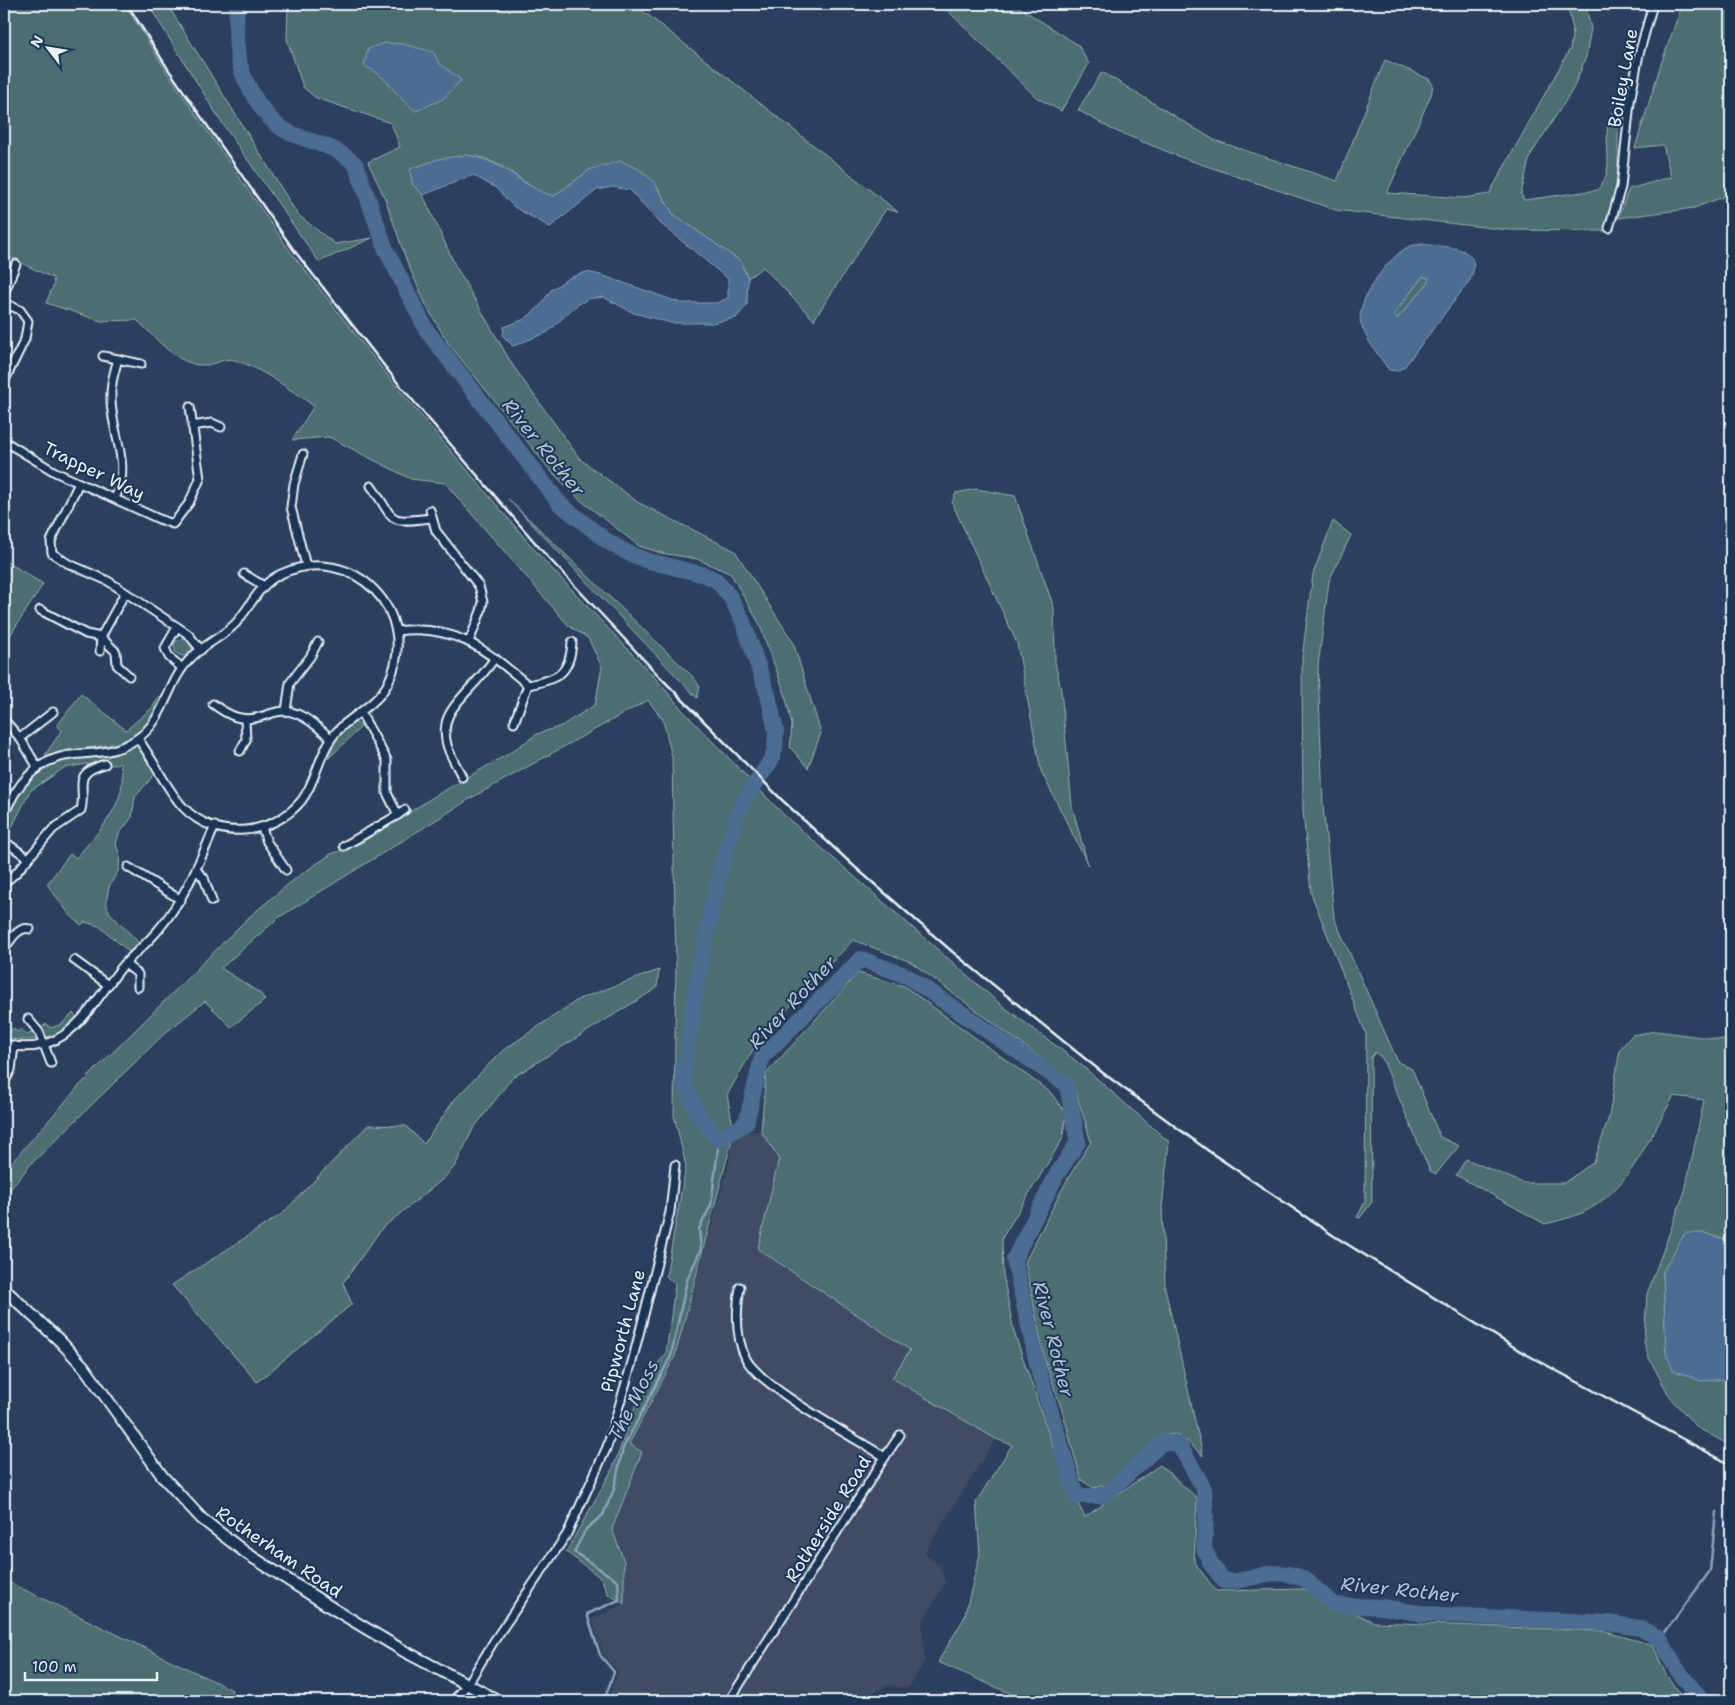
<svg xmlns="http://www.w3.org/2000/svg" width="1735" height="1705" font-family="'Shantell Sans',sans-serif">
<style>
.built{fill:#404b66}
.green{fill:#4b6e70;stroke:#9ab0b4}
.water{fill:#4b6d91;stroke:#8aa2ba;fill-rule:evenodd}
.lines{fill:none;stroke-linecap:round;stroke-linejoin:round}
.stream{stroke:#8aa2ba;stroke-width:2.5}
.river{stroke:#4b6d91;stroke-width:16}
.street-casing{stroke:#e8f1f8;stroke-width:11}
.secondary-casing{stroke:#e8f1f8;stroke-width:14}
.street{stroke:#1d3557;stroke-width:7}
.secondary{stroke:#1d3557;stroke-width:10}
.rail{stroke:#e8f1f8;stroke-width:2.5}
.labels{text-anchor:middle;stroke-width:4;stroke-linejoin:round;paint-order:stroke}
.street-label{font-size:18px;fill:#e8f1f8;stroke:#1d3557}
.water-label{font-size:19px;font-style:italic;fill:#b1c3d4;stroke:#1d3557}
</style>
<rect width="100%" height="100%" fill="#2d3f5e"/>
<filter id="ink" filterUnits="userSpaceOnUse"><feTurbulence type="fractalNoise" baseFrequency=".02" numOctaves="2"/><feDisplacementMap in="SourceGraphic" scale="10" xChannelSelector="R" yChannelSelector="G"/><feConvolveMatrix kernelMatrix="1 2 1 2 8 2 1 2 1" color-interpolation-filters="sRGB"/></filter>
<g filter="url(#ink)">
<polygon class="built" points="761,1131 779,1158 758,1249 910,1350 892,1378 996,1439 924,1553 940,1566 945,1583 922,1623 925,1661 908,1688 888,1685 857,1701 613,1701 609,1697 618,1672 603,1654 592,1619 624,1604 624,1562 612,1529 642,1452 629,1444 675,1356 729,1163 734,1132"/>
<g class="green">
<path d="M4,4H125L166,71L290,251L396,386L540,556L657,680L685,713L784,815L1000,1004L1079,1063L1169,1142L1162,1207L1165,1288L1203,1456L1186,1440L1175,1434L1161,1435L1105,1485L1094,1488L1081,1480L1063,1413L1045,1361L1025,1262L1067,1180L1091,1142L1073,1082L911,962L853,940L759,1039L727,1095L734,1132L675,1356L629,1444L642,1452L612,1529L624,1562V1604L608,1594L601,1578L566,1552L613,1468L645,1378L666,1354L675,1285L666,1276L686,1166L674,1115L676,964L672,757L663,720L648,700L473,797L278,918L221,968L261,994L265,1000L231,1027L205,1001L164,1034L30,1165L4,1197V1171L80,1085L249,917L296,878L331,854L361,843L435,796L508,754L537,734L561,726L595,705L602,667L588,638L569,626L445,483L411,479L329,437L292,440L314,406C289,389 263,369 235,360C226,357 214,365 205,365C178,367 155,337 137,320L101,321L46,303L54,284L53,278L4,255Z"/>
<polygon points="148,4 167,4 298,215 335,244 372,238 319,262 222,123"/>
<polygon points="288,4 634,4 898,212 886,209 814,320 763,267 748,278 740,261 673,214 654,182 591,169 554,196 539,192 505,168 484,158 466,155 412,184 423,195 455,265 513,366 580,459 639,503 735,551 793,642 821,733 808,768 790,747 792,725 785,694 759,623 731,574 697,559 661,553 639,546 578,498 550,470 448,343 427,307 407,262 386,201 368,162 400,147 391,123 316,98 303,87 287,39"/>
<polygon points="941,4 1014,4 1078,45 1089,64 1061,111 1036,97"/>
<path d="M1567,4H1585L1591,28L1586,57L1573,89L1530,156L1521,194L1524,200L1598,190C1600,185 1605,181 1606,176C1613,154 1598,122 1618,107V186L1604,231L1508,230L1336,210L1183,158L1111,129L1078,110L1102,72L1214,140L1337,181L1385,60L1429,79L1433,85L1431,95L1387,193L1463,198L1489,194L1570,49L1573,30Z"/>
<polygon points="1671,4 1731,4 1731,194 1694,208 1618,218 1629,189 1671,177 1663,145 1635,148 1660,67 1680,11"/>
<polygon points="1423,276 1430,278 1428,283 1397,319 1394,314"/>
<polygon points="976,489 1015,496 1054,608 1055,662 1061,690 1072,806 1088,865 1041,771 1017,643 952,503 956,493"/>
<polygon points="508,499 693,677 700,687 697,698"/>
<polygon points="1333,521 1351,535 1329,581 1318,666 1323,806 1334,918 1398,1062 1412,1069 1440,1137 1459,1146 1436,1174 1430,1171 1382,1058 1375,1052 1371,1058 1372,1202 1360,1218 1357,1217 1365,1202 1366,1034 1311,893 1303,811 1302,658 1313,574"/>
<polygon points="4,560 43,584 4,645"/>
<circle cx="183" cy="647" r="9"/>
<path d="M81,694L126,730L152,708L159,697L162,698C146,743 117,745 75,749C65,750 55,756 45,755L62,730L57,726Z"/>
<polygon points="354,722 362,726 328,759 337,738"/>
<path d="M138,739L159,769L135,797L132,817L119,834L116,844L120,856L119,869L109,887L106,902L109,912L143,947L134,956L99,926L85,922L81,925L69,914L47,884L70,854L76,858C99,831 131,801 120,763L94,769L87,764L64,768L30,791L9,833L4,830V816L15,791L51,760L95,754Z"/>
<polygon points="659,970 657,988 512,1078 473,1129 455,1166 443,1179 382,1228 343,1283 352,1304 257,1382 172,1285 282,1214 368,1125 406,1126 424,1144 455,1099 502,1051 579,999"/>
<polygon points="858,973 904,986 1050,1092 1066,1113 1063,1138 1002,1238 1003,1275 1014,1332 1062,1473 1085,1517 1160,1465 1197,1498 1194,1562 1216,1591 1303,1589 1374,1622 1602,1631 1653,1645 1666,1675 1685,1701 1028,1701 938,1662 964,1618 980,1554 976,1502 1012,1445 996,1439 892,1378 910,1350 758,1249 779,1158 761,1131 766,1074"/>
<path d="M73,1013L79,1021C55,1038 33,1043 4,1038L13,1028L18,1032L21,1029L28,1035L31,1032L34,1034L46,1024L51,1028L62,1024Z"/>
<path d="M1656,1031L1731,1041V1241L1704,1233L1663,1271L1666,1353L1727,1380L1731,1379V1446L1698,1428L1671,1399L1649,1358L1644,1342L1647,1294L1685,1191L1704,1100L1674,1096C1648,1139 1630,1190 1582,1213C1570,1218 1557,1221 1545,1224L1456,1175L1466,1159L1523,1183H1564L1594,1162L1609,1117L1620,1049L1632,1035Z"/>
<polygon points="4,1580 232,1690 229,1701 4,1701"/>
</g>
<g class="water">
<path d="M385,43L403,44L433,52L440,64L461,80L443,99L416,111C393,96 391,77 364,66L368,49Z"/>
<path d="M466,155C507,161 519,187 554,196L591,169L621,161L639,169L654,182L673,214L740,261L748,278L747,305L736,318L712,323H671L634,313L603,297L588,299L574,307L548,332L513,346L503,336L504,327L525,319L540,306L551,290L569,278L586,272L601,275L681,303H717L728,298V279L660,223L630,190L613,187L597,190L550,227L514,207L496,188L473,175L423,195L412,184L410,169L438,159Z"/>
<path d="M1422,244C1446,248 1486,244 1470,280L1405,366L1397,371L1389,370C1380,357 1366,340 1361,324C1354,301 1390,255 1410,246C1413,245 1418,245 1422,244ZM1423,276L1429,278L1428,283L1397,319L1394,314Z"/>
<polygon points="1685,1233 1704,1233 1731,1241 1731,1379 1701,1381 1673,1370 1666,1353 1663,1271"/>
</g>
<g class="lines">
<g class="stream">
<polyline points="1660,1639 1710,1571 1716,1512"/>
<polyline points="608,1701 605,1698 614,1672 600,1655 587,1614 619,1600 618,1581 574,1552 586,1529 603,1515 614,1489 623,1448 671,1356 687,1280 701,1249 699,1229 711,1205 719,1140"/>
</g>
<path class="river" d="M237,4C236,21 235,44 239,61C244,84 266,122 288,132C315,145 333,143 356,165L386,250L427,331L560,504L607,541L626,552L645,560L705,575L716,580L731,598L743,622L768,695L776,731L775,749L771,760L740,807L722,863L700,963L683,1079L698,1115L719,1140L746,1123L762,1057L861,959L907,976L1067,1085L1078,1142L1057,1174L1014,1259L1039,1372L1076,1496H1104L1163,1442L1179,1444L1204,1489L1206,1518L1204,1548L1211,1564L1224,1581H1237L1272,1573L1289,1574L1305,1579L1334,1605L1382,1607L1425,1614L1608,1623L1640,1628L1660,1639L1676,1668L1702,1701"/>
<g class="street-casing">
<g id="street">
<polyline points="1609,228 1621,187 1630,102 1639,54 1653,4"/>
<polyline points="4,294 16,264"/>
<polyline points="4,303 20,310 28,321 25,339 4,382"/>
<polyline points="103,356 141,364"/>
<polyline points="192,426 212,423 221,427"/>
<polyline points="4,441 55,472 159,519 173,524 189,503 200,479 190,407"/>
<polyline points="303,454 294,484 291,507 306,566"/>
<polyline points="79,483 51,541 52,553 67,563 108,581 188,634 201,650"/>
<path d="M371,486C396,520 384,524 431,518"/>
<path d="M115,498C132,467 112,434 111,401C110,386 114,373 118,359"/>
<polyline points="430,510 436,531 479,586 483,602 481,611 469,642"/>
<polyline points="244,574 264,586"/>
<polyline points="40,610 86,634 101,637 116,652 117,665 129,676"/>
<polyline points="177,627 165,648 169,657 182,668"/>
<path d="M396,631C454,623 486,650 528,685"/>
<polyline points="100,651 101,637 125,593"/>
<path d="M528,685C557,679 570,675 572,642"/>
<path d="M213,704C229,716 243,723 263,716C270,714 277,711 285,711C303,712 318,728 331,738"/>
<polyline points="286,711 290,683 310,657 318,642"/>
<polyline points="361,713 387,760 387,793 398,815 405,810"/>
<polyline points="4,720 20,738 38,768"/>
<polyline points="514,723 528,685"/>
<polyline points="20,738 53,712"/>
<polyline points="240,751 246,740 245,720"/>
<path d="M462,777C457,766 450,756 447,745C440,718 454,706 470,688C479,679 487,669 495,658"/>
<path d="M4,816C15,786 36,759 71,755C95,752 114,754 135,740C166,721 166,682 191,658C204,644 223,637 236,623C251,606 259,584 281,574C352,541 423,613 388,683C375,709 346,716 331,739C318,758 316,781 302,800C273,836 216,842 183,807C165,787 154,760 138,739"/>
<polyline points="262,828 267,842 286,870"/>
<polyline points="4,841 28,858"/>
<polyline points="344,846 398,815"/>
<polyline points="128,867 181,900"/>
<polyline points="197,871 204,878 212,901"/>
<path d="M4,883L17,872L53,829L81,810C87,786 70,774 105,764"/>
<path d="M4,949C11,940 18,926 30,929"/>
<polyline points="74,960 108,985"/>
<polyline points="125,964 138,974 138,987"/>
<polyline points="28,1019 39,1032 51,1063"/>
<path d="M4,1044C67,1060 89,1007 122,967C133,954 148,943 159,929C185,898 199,863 215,826"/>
<polyline points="4,1083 11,1070 14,1046"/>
<polyline points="885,1457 900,1435"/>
<polyline points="453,1701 468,1684 494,1641 567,1534 607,1447 632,1362 670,1212 675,1165"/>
<path d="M729,1701L885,1457C853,1437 762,1388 746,1359C735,1337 736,1311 740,1287"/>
</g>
</g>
<g class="secondary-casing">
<polyline id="secondary" points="4,1289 60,1341 84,1367 163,1477 202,1519 246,1553 332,1608 402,1650 499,1701"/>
</g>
<use href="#street" class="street"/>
<use href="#secondary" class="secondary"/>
<polyline class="rail" points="127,4 168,69 293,249 397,382 544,553 660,677 782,800 856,868 955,954 1103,1073 1210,1152 1334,1236 1522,1352 1731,1465"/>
</g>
</g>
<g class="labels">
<g class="street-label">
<text transform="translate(1623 78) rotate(-80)" y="6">Boiley Lane</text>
<text transform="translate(94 471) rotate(26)" y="6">Trapper Way</text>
<text transform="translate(623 1331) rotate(-75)" y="6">Pipworth Lane</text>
<text transform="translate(828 1519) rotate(-58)" y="6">Rotherside Road</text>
<text transform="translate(279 1552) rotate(34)" y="6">Rotherham Road</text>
</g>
<g class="water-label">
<text transform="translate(544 447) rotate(51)" y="7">River Rother</text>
<text transform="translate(792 1002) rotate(-47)" y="7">River Rother</text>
<text transform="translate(1054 1339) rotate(76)" y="7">River Rother</text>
<text transform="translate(633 1400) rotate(-63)" y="7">The Moss</text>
<text transform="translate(1400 1589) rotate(6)" y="7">River Rother</text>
</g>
</g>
<rect width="1735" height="1705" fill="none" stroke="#1d3557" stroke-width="20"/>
<rect x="10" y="10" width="1715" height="1685" fill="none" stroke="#e8f1f8" stroke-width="2" filter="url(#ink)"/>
<g transform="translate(48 48) rotate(301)" stroke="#1d3557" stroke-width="4" paint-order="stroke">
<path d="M0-4L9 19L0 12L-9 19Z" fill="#e8f1f8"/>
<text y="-8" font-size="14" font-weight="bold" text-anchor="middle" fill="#e8f1f8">N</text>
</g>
<path d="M25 1672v8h132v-8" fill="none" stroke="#e8f1f8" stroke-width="2.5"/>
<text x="32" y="1672" font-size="15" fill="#e8f1f8" stroke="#1d3557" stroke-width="4" paint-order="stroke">100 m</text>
</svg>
